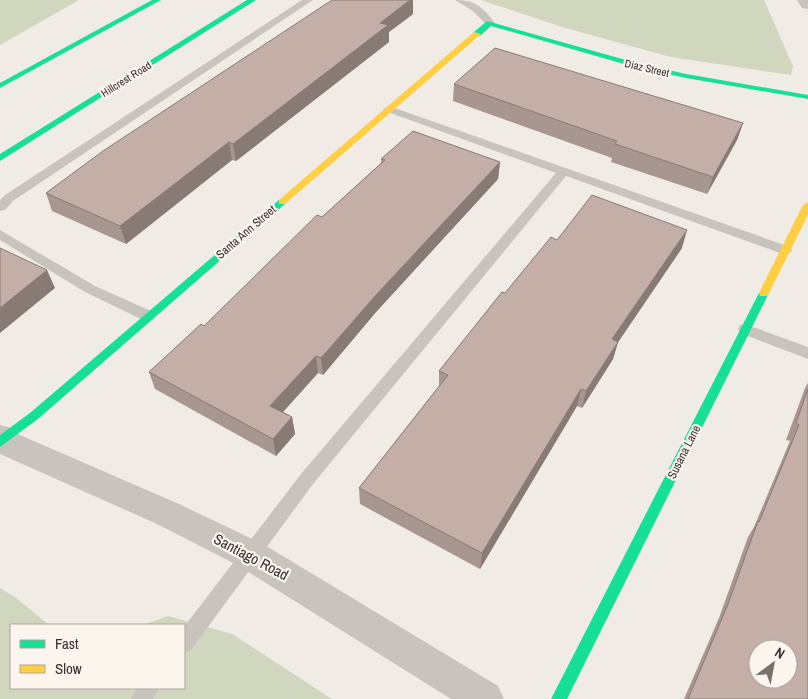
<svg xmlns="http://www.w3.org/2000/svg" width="808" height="699" font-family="'Archivo Narrow',sans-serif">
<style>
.green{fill:#d1d6bf}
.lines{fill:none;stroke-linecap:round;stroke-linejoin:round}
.lane{fill:#c9c3be;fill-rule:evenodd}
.street{fill:#c9c3be;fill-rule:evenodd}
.fast{fill:#16e098;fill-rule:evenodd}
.slow{fill:#ffcf43;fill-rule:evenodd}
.wall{fill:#a89690}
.shaded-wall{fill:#887a75}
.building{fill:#c3afa7;stroke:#887a75;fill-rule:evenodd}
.labels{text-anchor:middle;stroke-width:4.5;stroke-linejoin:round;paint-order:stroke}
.far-street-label{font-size:11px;fill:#3b302b;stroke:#fbf5ee}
.street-label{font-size:12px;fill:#3b302b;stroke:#fbf5ee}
.near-street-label{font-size:15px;fill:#3b302b;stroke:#fbf5ee}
</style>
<rect width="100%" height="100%" fill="#f0ebe5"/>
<g class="green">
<polygon points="0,0 79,0 0,45"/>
<polygon points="481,0 764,0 793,66 791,75 671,57 562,27"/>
<polygon points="0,588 15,597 49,625 11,625 11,688 184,688 184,625 143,625 168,616 232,634 332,699 0,699"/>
</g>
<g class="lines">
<g class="lane">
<polygon points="302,0 313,0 13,201 5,210 0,211 0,200 5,195"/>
<path d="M455,0C475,0 483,7 495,23L493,25H487L473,11Z"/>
<polygon points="389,106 790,247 792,250 790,253 780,253 566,176 313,484 191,650 184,653 184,627 301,474 556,173 385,111 383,109"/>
<polygon points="0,230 95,286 153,312 155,316 153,320 148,321 143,320 85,292 0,240"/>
<polygon points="745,324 808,347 808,359 740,333 738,329 740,325"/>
<polygon points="137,688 159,688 153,699 131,699"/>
</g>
<g class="street">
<polygon points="797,0 808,0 808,9 802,8"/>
<polygon points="0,425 11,428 13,432 179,504 263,544 498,686 504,699 451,699 239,566 157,524 0,454"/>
</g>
<g class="fast">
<polygon points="152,0 161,0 0,88 0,83"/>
<polygon points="247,0 256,0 0,161 0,154"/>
<polygon points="487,21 633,62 686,74 808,95 808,99 686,78 631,66 491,26 480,36 474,36 474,32"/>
<polygon points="282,199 285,200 285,204 38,419 0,447 0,435 30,413 279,200"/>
<polygon points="764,289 769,293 567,699 551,699 759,293"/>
</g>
<g class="slow">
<polygon points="474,32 481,34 285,204 279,204 279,200"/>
<polygon points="808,202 808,215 769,293 768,296 760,296 759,293 803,205"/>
</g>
</g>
<g class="wall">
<polygon points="413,14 389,32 389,42 236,161 232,160 126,244 52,211 46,193"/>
<polygon points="454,84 743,123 737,140 707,194 611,162 612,158 453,101"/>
<polygon points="381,159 500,162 498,179 376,312 323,375 318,373 283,412 292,417 295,434 276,456 155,389 149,372 204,326 322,217 381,163"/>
<polygon points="557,240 682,248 618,342 613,359 582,408 577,406 480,569 360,504 359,488 439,386 439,371 505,293"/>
<polygon points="808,383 808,699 684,699 719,618 748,537 754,527 790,441 786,440 805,388"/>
</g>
<g class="shaded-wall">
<polygon points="410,0 413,0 413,14 389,32 389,42 236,161 233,144 380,23"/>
<polygon points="743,123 737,140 707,194 713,177"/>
<polygon points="229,142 232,160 126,244 120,226"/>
<polygon points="500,162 498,179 376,312 323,375 321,358 376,295"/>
<polygon points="687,230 682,248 608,357 612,339"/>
<polygon points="47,270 55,288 0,333 0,308"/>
<polygon points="618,342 613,359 582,408 586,391"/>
<polygon points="316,356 318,373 273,423 270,406"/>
<polygon points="581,389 577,406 480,569 482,553"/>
<polygon points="292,417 295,434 276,456 273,439"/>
</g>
<g class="building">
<polygon points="332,0 410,0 380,23 388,25 233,144 229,142 120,226 46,193 103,151"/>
<polygon points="495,48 743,123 713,177 615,144 617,141 454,84"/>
<polygon points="413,131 500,162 376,295 321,358 316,356 270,406 292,417 273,439 149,372 201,324 204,326 317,215 322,217 385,160 381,159"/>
<polygon points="592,195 687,230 612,339 618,342 586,391 581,389 482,553 359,488 448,375 439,371 502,292 505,293 551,237 557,240"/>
<polygon points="0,248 47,270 0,308"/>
<path d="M808,389V699H688L728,604L758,521L759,522L799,425L796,423ZM758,649H788V679H758Z"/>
</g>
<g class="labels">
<g class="far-street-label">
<text transform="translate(647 68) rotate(13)" y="4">Diaz Street</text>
<text transform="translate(126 79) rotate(-32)" y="4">Hillcrest Road</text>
</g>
<g class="street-label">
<text transform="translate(246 232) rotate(-41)" y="4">Santa Ann Street</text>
<text transform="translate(684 452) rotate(-63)" y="4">Susana Lane</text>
</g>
<g class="near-street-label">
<text transform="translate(251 557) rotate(28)" y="5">Santiago Road</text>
</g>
</g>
<rect x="10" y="624" width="175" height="65" fill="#fbf5ee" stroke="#aea6a0"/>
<rect x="20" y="640" width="25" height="8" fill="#16e098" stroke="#aea6a0"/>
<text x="55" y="649" font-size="15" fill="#3b302b">Fast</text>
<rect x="20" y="665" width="25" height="8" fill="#ffcf43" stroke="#aea6a0"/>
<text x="55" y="674" font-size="15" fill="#3b302b">Slow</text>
<g transform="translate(773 664) rotate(32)"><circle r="24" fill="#fbf5ee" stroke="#aea6a0"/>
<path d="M0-4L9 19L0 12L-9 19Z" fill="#7a716c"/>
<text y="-8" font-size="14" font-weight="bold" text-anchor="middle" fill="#3b302b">N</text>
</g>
</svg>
